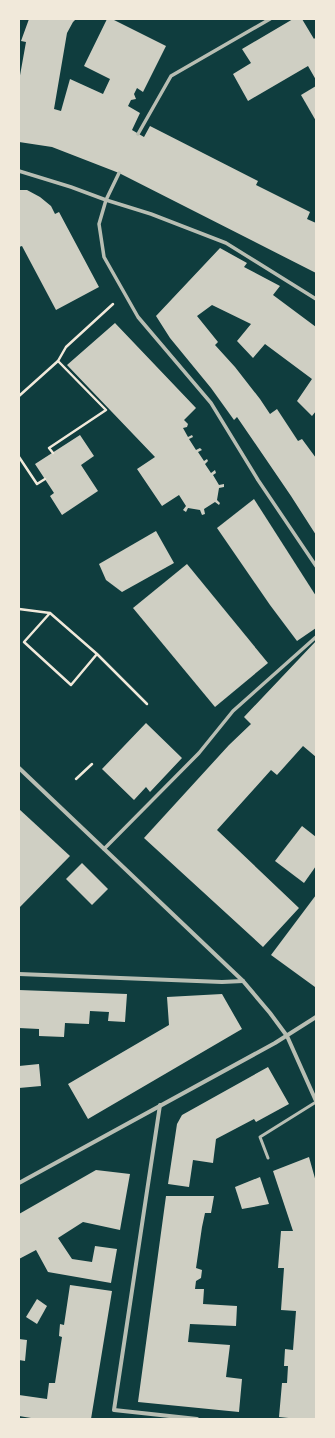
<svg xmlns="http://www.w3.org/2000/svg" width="335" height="1438" font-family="'DejaVu Sans',sans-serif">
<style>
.building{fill:#cfcfc3}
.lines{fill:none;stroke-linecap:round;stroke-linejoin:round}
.path{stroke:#f1e9da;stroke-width:2.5}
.service{stroke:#b8beb3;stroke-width:3}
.pedestrian{stroke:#b8beb3;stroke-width:3.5}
.minor{stroke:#b8beb3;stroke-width:4}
</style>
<rect width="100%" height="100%" fill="#0f3d3e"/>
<g class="building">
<polygon points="29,19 76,19 73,22 67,33 54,109 61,111 70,79 103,94 110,79 84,66 107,19 112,19 166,46 143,92 137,88 134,94 136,99 131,100 128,106 140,113 132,130 144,137 150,126 258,181 256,185 310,212 307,219 316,223 316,273 119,173 52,147 19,142 19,81 26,42 21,41"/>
<polygon points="293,19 302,19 314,39 316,37 316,80 308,66 248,101 233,74 251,63 242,49"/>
<polygon points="316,86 316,121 301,95"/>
<polygon points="19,190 27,190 40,197 51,206 55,214 59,212 99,287 56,310 22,246 19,247"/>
<polygon points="220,248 247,263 244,267 280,286 273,295 316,327 316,411 312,416 297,401 312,379 265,344 253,358 237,341 251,324 212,305 197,316 218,342 215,345 235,367 260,399 270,414 277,409 298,441 302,439 316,458 316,535 291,496 237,417 234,420 211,388 170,338 156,316"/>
<polygon points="115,323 196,408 184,420 188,424 187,427 183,428 188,437 192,435 193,437 189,439 196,450 200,448 202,450 198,452 204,461 207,459 208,461 205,464 211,473 215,470 216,473 213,475 219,485 224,484 224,487 219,488 217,500 220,503 219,505 215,502 204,509 205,514 202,515 200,510 188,508 186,512 183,510 186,506 179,495 162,506 137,469 155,457 67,365"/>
<polygon points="80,435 94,456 81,465 98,491 62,515 50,496 54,493 35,464"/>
<polygon points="254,499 316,596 316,628 297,641 270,605 217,528"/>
<polygon points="156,531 174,563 122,592 106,580 99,564"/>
<polygon points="187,564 268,663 215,707 133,608"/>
<polygon points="316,641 316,757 303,746 277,775 271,770 217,830 299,908 263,947 144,838 229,745 251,724 244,717"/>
<polygon points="146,723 182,758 150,792 146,787 134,800 102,769"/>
<polygon points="19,809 70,856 19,908"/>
<polygon points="302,826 316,837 316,866 304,883 275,861"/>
<polygon points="82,863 108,889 92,905 66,879"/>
<polygon points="316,895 316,986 315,987 271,955"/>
<polygon points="19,990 127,994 125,1022 108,1021 109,1012 90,1011 89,1024 65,1023 64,1037 39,1036 39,1029 19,1028"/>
<polygon points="222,994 242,1029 88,1119 68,1084 169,1025 167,997"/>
<polygon points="39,1064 41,1086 19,1088 19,1066"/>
<polygon points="268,1067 289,1104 256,1122 254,1119 216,1139 213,1163 193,1160 189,1187 168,1184 177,1124 182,1115"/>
<polygon points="309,1157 316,1182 316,1419 298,1419 279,1417 282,1383 287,1383 288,1366 284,1366 285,1349 293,1350 296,1311 281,1310 284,1268 278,1268 281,1231 293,1231 273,1171"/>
<polygon points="96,1170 130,1174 120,1230 83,1222 58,1238 72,1259 92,1262 95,1246 117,1249 111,1283 48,1272 36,1250 19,1259 19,1214"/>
<polygon points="260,1177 269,1204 242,1209 235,1187"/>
<polygon points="166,1196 214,1196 211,1213 205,1213 202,1227 196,1268 202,1270 201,1278 196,1281 195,1289 204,1289 203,1304 237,1306 236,1326 190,1324 188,1342 230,1345 226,1377 242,1379 239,1412 138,1402"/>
<polygon points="70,1285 112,1291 91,1419 37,1419 19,1416 19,1395 47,1399 49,1383 55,1383 62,1337 59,1336 60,1324 64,1325"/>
<polygon points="37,1299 47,1306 37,1324 26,1317"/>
<polygon points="19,1339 27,1340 25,1361 19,1360"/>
</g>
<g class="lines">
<g class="path">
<polyline points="19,396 58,361 66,347 113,304"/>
<polyline points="53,453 49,448 106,410 58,361"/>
<polyline points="19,457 37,484 45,479"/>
<polyline points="19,609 50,613"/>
<polyline points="97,654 71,685 24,642 50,613 97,654 147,704"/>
<polyline points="76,779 92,764"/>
</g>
<polyline class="service" points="268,1158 260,1137 316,1102"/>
<g class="pedestrian">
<polyline points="138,134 171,76 270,19"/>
<polyline points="19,171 71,187 106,200 151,214 226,243 316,299"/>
<polyline points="119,173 106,200 99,224 104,257 138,317 211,403 258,480 316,566"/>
<polyline points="104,849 199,753 233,711 316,637"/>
</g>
<g class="minor">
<polyline points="19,768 243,981 270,1013 287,1036 316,1101"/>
<polyline points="19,974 222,982 243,981"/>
<polyline points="160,1105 114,1410 197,1419"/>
<polyline points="19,1183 275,1043 316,1017"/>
</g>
</g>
<rect width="335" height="1438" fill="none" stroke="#f1e9da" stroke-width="40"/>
</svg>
